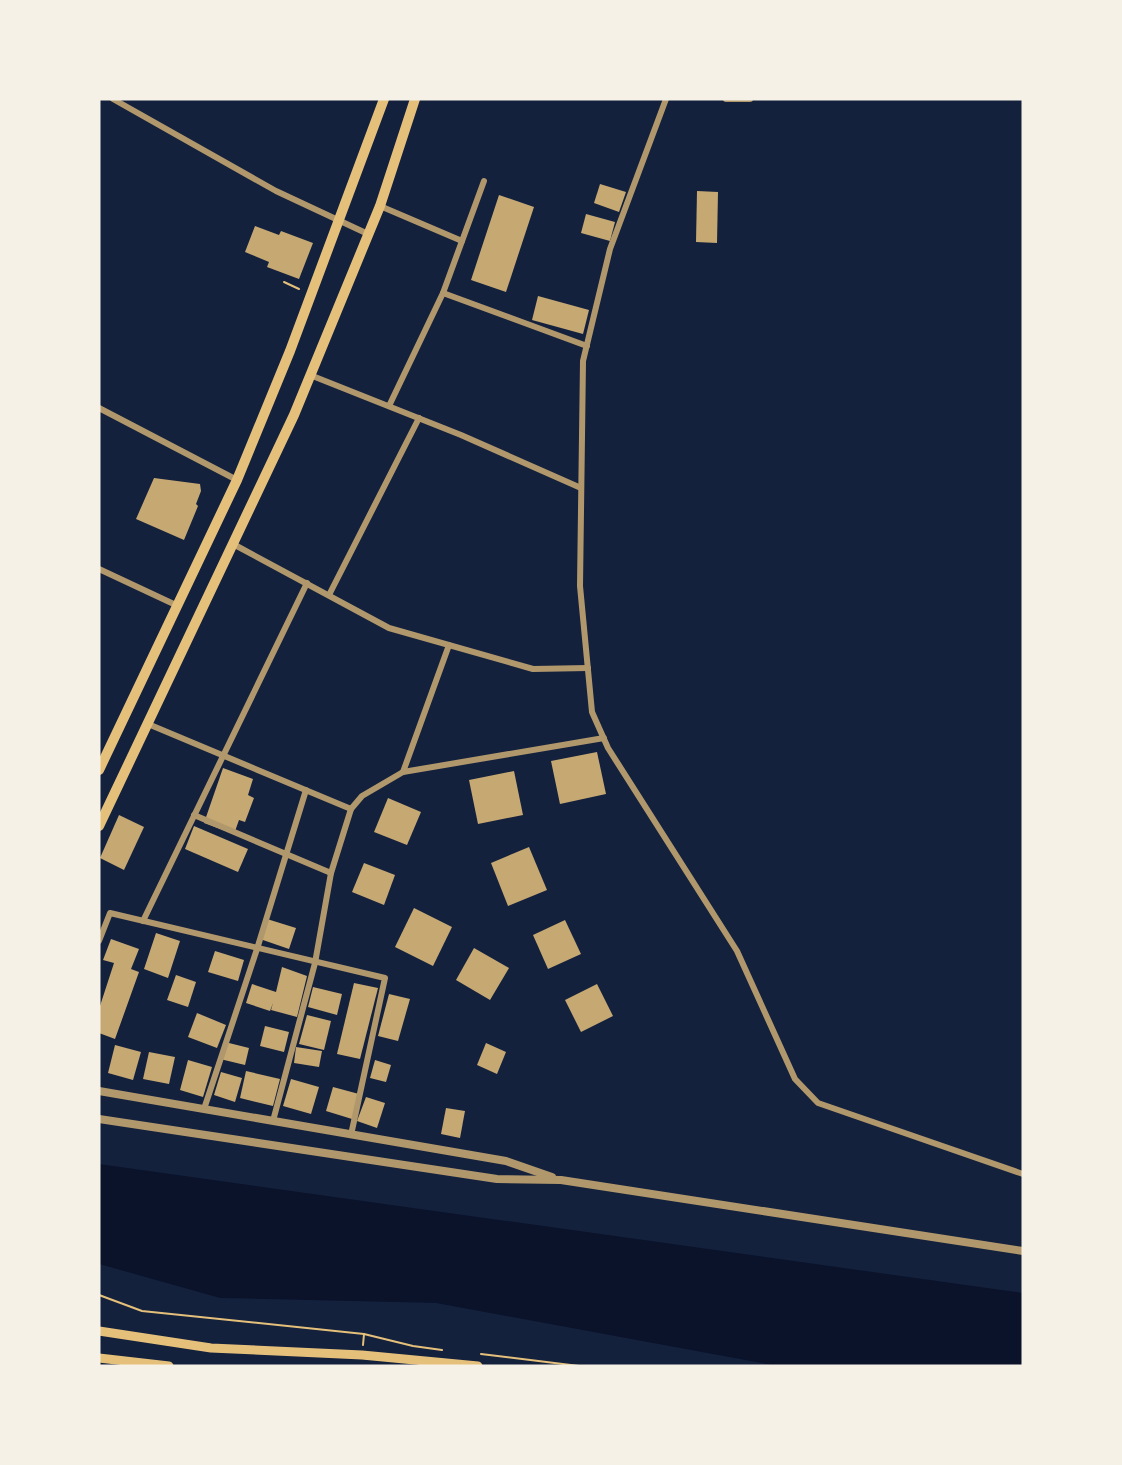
<svg xmlns="http://www.w3.org/2000/svg" width="1122" height="1465" font-family="Bitter,serif">
<style>
.water{fill:#0b132b}
.building{fill:#c6a872}
.lines{fill:none;stroke-linecap:round;stroke-linejoin:round}
.path{stroke:#e5c07b;stroke-width:2}
.minor{stroke:#b1986c;stroke-width:6}
.tertiary{stroke:#b1986c;stroke-width:8}
.secondary{stroke:#e5c07b;stroke-width:9}
.primary{stroke:#e5c07b;stroke-width:10}
</style>
<rect width="100%" height="100%" fill="#14213d"/>
<polygon class="water" points="99,1164 1023,1293 1023,1366 777,1366 436,1303 220,1298 99,1264"/>
<g class="building">
<polygon points="600,184 626,192 619,212 594,203"/>
<polygon points="697,191 718,192 717,243 696,242"/>
<polygon points="499,195 534,207 506,292 471,280"/>
<polygon points="586,214 615,222 610,241 581,233"/>
<polygon points="255,226 279,235 281,231 313,243 299,279 267,267 269,262 245,252"/>
<polygon points="538,296 589,310 583,334 532,320"/>
<polygon points="154,478 200,484 201,491 196,504 198,506 184,540 136,519"/>
<polygon points="597,752 606,794 560,804 551,761"/>
<polygon points="223,768 253,779 248,795 254,798 245,822 239,820 234,834 204,823"/>
<polygon points="514,771 523,815 478,824 469,780"/>
<polygon points="388,798 421,812 407,845 374,832"/>
<polygon points="119,815 144,827 124,870 100,858"/>
<polygon points="194,826 248,849 238,872 185,849"/>
<polygon points="529,847 547,890 508,906 491,863"/>
<polygon points="364,863 395,875 384,905 352,892"/>
<polygon points="414,908 452,927 433,966 395,947"/>
<polygon points="267,919 296,928 289,949 260,939"/>
<polygon points="565,920 581,954 548,969 533,935"/>
<polygon points="156,933 180,941 168,978 144,969"/>
<polygon points="111,939 139,949 131,969 139,972 115,1039 99,1033 99,1009 114,963 103,960"/>
<polygon points="474,948 509,968 490,1000 456,980"/>
<polygon points="215,951 244,960 238,981 208,972"/>
<polygon points="282,967 307,976 297,1017 271,1010 273,1003 270,1011 246,1003 252,984 276,992"/>
<polygon points="176,975 196,982 188,1007 167,1000"/>
<polygon points="354,983 378,988 360,1059 337,1054"/>
<polygon points="597,984 613,1016 581,1032 565,1000"/>
<polygon points="313,987 342,994 337,1015 308,1007"/>
<polygon points="389,994 410,999 398,1041 378,1036"/>
<polygon points="197,1013 226,1025 217,1048 188,1037"/>
<polygon points="307,1015 331,1021 324,1050 299,1044"/>
<polygon points="265,1026 289,1032 284,1052 260,1046"/>
<polygon points="225,1042 249,1048 245,1065 220,1059"/>
<polygon points="486,1043 506,1052 497,1074 477,1065"/>
<polygon points="115,1045 141,1052 133,1080 108,1073"/>
<polygon points="296,1047 322,1051 319,1067 294,1063"/>
<polygon points="149,1052 175,1057 169,1084 143,1079"/>
<polygon points="188,1060 212,1067 203,1097 180,1090"/>
<polygon points="375,1060 391,1065 386,1082 370,1078"/>
<polygon points="246,1071 280,1079 273,1106 240,1098"/>
<polygon points="221,1072 242,1078 235,1102 214,1095"/>
<polygon points="291,1079 319,1087 311,1114 283,1106"/>
<polygon points="333,1087 359,1094 352,1119 326,1111"/>
<polygon points="366,1097 385,1103 377,1128 357,1121"/>
<polygon points="446,1108 465,1111 460,1138 441,1134"/>
</g>
<g class="lines">
<g class="path">
<polyline points="284,282 299,289"/>
<polyline points="99,1295 142,1311 364,1334 413,1346 442,1350"/>
<polyline points="363,1345 364,1334"/>
<polyline points="481,1354 579,1366"/>
</g>
<g class="minor">
<polyline points="113,99 276,191 368,234"/>
<polyline points="666,99 610,249 583,361 580,586 592,712 608,748 737,951 795,1079 818,1103 1023,1174"/>
<polyline points="726,99 750,99"/>
<polyline points="380,206 462,241"/>
<polyline points="443,293 484,181"/>
<polyline points="310,375 461,435 581,488"/>
<polyline points="389,406 443,293 587,346"/>
<polyline points="99,408 237,480"/>
<polyline points="233,544 389,628 533,669 588,668"/>
<polyline points="99,569 178,606"/>
<polyline points="329,595 419,418"/>
<polyline points="148,724 351,809"/>
<polyline points="403,772 449,645"/>
<polyline points="194,815 331,873"/>
<polyline points="143,921 307,583"/>
<polyline points="99,941 110,913 385,978 351,1135"/>
<polyline points="204,1109 257,949 306,790"/>
<polyline points="273,1121 315,963 331,873 351,809 362,796 403,772 604,738"/>
</g>
<g class="tertiary">
<polyline points="99,1091 506,1161 552,1177"/>
<polyline points="99,1119 497,1179 561,1180 1023,1251"/>
</g>
<g class="secondary">
<polyline points="99,1331 211,1348 362,1355 478,1366"/>
<polyline points="99,1358 169,1366"/>
</g>
<g class="primary">
<polyline points="99,770 237,480 290,351 384,99"/>
<polyline points="99,826 294,415 380,206 415,99"/>
</g>
</g>
<rect width="1122" height="1465" fill="none" stroke="#f6f1e7" stroke-width="201"/>
</svg>
